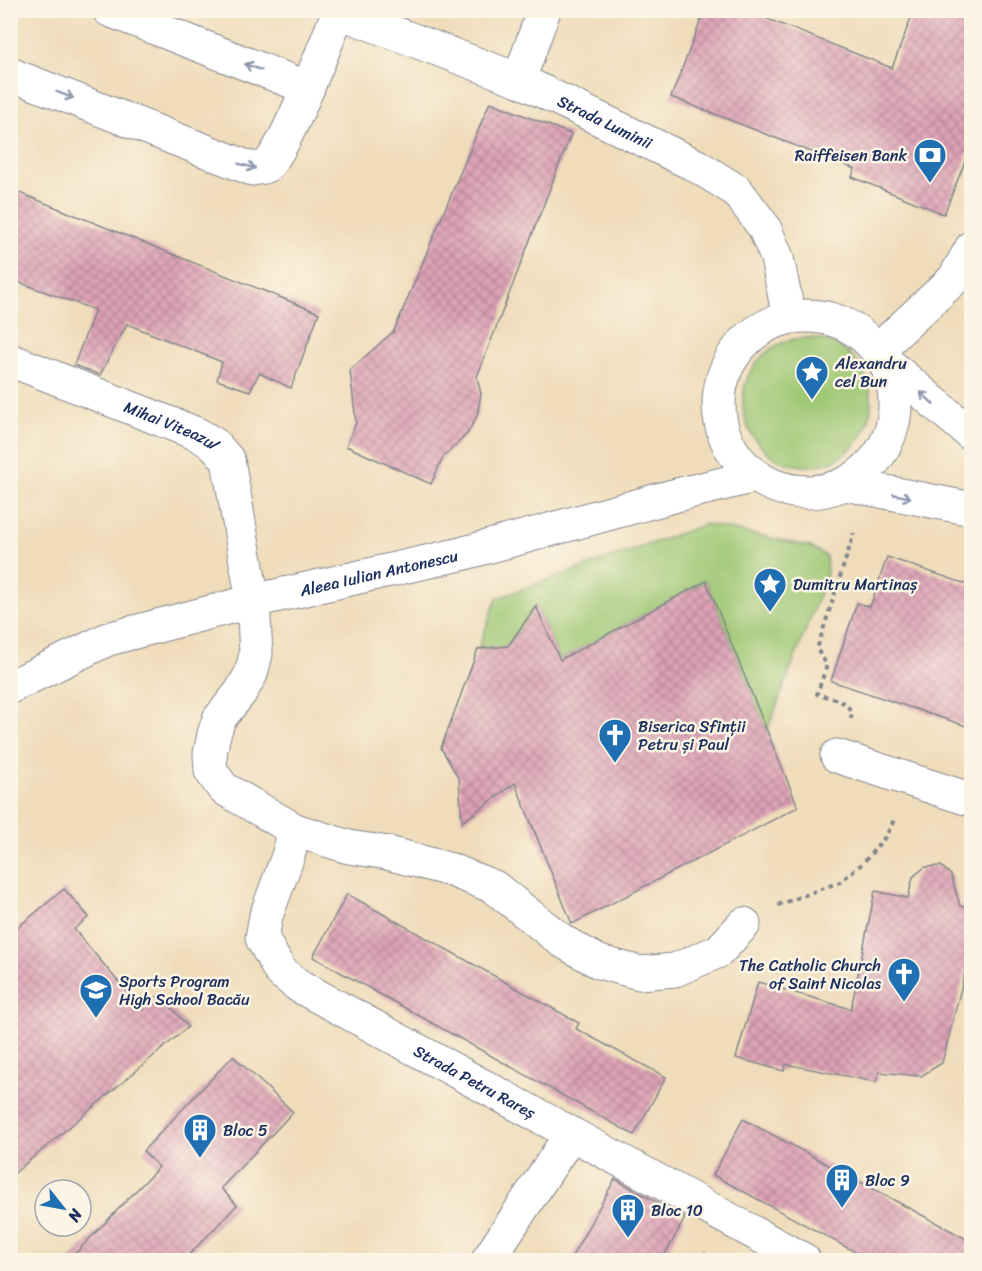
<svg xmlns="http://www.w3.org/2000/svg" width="982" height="1271" font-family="Sriracha,sans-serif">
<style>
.green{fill:#9fc874;stroke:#5d7c69;stroke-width:1.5}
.building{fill:url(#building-cross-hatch)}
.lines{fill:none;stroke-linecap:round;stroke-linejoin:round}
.minor-casing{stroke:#85868c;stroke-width:35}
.path{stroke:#85868c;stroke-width:4;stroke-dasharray:4.5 4.5;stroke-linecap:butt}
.minor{stroke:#fff;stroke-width:33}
.oneway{stroke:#8d97ae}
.labels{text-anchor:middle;stroke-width:5;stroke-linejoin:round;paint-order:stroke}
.street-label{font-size:16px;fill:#1b2f5e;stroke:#fcf5e5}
.poi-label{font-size:16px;fill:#1b2f5e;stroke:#fcf5e5;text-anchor:start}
</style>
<defs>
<pattern id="building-cross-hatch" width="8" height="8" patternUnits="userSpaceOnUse" patternTransform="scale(1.5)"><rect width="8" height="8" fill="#dea2b6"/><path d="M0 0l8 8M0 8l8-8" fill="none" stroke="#b38497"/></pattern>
</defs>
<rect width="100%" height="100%" fill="#fcf5e5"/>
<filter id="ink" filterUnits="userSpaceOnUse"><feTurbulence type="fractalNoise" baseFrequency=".0167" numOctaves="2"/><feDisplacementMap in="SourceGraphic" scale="12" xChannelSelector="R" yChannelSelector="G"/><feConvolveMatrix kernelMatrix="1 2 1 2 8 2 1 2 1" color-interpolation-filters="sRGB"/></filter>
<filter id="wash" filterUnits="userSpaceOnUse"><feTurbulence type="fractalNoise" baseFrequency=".008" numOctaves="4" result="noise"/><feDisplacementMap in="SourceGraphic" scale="24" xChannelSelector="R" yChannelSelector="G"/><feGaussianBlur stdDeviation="1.35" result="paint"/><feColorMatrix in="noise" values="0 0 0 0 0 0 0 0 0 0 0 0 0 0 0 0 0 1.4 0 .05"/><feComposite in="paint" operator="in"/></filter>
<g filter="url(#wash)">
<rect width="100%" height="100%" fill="#efdcba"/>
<g class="green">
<circle cx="807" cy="402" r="64"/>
<polygon points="706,524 811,547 826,556 827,574 767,731 706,581 560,660 536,606 508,646 478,649 497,598"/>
</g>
<g id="blocks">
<g class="building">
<polygon points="705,10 745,10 892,68 914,10 972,10 972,144 944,214 852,177 855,169 671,97"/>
<polygon points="490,102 571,134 477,377 481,394 477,416 467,434 443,457 431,484 346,446 356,423 350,370 394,331"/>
<polygon points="10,189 319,313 291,388 259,373 250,391 217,380 222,362 127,324 100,375 74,365 95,310 10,279"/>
<polygon points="887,557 972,586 972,728 831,681 857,603 870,607"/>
<polygon points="706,581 798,807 572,924 515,783 462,822 459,779 441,748 478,649 508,646 536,606 560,660"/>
<polygon points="941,866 951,875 960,906 972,909 972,945 942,1063 921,1076 879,1072 876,1082 786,1064 784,1071 736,1058 758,982 851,1009 875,891 908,898 913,877 925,867"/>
<polygon points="64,889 89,917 74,929 142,1010 160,994 188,1027 10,1177 10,934"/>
<polygon points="347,894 579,1023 576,1029 666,1077 634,1135 313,957"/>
<polygon points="233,1056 293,1112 221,1188 237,1205 184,1260 69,1260 159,1167 143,1151"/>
<polygon points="743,1119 972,1242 972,1260 870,1260 713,1175"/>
<polygon points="615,1179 685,1218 662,1260 570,1260"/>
</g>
</g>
</g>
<g filter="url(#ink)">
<use href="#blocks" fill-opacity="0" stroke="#85868c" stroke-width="1.5"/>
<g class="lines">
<g class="minor-casing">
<g id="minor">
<polyline points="109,10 308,88"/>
<path id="s1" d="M339,12L519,80L697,166L737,191L764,227L777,258L789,317"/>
<path d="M10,74L252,169C256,168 263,168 266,166C282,158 330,34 339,10"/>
<polyline points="519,80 544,10"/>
<circle cx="807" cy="404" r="88"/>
<polyline points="878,350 954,279 972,247"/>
<path id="s2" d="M10,360L197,434L214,444L228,460L253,601L256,654L251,674L240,693L219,719L214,734L210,754L211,771L223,788L295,830L349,847L388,853L451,870L494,887L562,941L599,962L640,973L675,970L719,951L744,924"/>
<polyline points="884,360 972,435"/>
<polyline points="845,484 972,509"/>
<path id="s3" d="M10,687L108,639L253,601L461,554L673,496L755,476"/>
<polyline points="837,756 972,800"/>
<path id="s4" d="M295,830L288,856L266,916L262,938L280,971L299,986L804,1260"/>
<polyline points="488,1260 571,1134"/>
</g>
</g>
<g class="path">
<path d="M851,719C854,701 831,698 817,694L827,665L817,649L854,533"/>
<polyline points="778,905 840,882 863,863 886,836 895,818"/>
<polyline points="700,1260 705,1252"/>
</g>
<use href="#minor" class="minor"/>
</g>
<defs><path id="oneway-shaft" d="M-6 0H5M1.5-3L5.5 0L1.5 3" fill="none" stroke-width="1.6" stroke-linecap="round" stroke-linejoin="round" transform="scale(1.5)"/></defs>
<g class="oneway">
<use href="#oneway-shaft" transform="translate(253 67) rotate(-159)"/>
<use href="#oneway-shaft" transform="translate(65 95) rotate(21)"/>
<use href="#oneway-shaft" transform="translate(247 166) rotate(15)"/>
<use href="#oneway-shaft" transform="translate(927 398) rotate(-138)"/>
<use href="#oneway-shaft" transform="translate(902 496) rotate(11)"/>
</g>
</g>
<defs>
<g id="bank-pin" transform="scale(1.725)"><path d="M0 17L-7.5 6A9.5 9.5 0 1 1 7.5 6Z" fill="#1f6fb2" stroke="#fcf5e5"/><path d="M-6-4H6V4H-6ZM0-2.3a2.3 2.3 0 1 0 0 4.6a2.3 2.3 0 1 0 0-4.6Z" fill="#fff"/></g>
<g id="sight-pin" transform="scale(1.725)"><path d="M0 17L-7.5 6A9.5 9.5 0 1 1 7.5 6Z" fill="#1f6fb2" stroke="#fcf5e5"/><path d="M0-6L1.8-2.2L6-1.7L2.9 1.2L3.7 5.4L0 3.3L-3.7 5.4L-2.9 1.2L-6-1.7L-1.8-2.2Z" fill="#fff"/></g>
<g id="church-pin" transform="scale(1.725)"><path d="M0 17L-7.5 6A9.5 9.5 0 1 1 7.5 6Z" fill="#1f6fb2" stroke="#fcf5e5"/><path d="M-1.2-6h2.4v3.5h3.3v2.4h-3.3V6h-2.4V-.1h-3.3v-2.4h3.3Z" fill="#fff"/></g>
<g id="school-pin" transform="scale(1.725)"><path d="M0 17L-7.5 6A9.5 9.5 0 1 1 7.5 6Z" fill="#1f6fb2" stroke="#fcf5e5"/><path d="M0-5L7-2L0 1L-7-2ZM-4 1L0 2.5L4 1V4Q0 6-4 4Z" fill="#fff"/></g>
<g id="building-pin" transform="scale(1.725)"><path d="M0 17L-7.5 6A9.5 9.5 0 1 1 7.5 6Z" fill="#1f6fb2" stroke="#fcf5e5"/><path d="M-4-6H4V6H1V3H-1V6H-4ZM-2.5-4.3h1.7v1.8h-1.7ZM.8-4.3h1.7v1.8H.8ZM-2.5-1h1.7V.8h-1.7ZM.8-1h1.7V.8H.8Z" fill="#fff"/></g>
</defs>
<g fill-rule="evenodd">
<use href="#bank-pin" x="930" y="155"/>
<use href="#sight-pin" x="812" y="372"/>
<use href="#sight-pin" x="770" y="584"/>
<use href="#church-pin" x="615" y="735"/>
<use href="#church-pin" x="904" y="974"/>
<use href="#school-pin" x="96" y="990"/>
<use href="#building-pin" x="200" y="1130"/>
<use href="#building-pin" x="842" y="1180"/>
<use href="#building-pin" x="628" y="1210"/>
</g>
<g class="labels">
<g class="street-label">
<text dy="6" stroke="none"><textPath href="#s1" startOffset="288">Strada Luminii</textPath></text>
<text dy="6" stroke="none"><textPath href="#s2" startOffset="174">Mihai Viteazul</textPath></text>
<text dy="6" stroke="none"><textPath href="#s3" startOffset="388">Aleea Iulian Antonescu</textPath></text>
<text dy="6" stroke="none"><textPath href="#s4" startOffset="375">Strada Petru Rareș</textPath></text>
</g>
<g class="poi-label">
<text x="907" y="161" text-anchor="end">Raiffeisen Bank</text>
<text x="835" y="369">Alexandru<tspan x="835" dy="18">cel Bun</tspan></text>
<text x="793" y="590">Dumitru Martinaș</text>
<text x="638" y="732">Biserica Sfinții<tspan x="638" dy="18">Petru și Paul</tspan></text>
<text x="881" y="971" text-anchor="end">The Catholic Church<tspan x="881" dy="18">of Saint Nicolas</tspan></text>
<text x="119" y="987">Sports Program<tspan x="119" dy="18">High School Bacău</tspan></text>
<text x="223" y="1136">Bloc 5</text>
<text x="865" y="1186">Bloc 9</text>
<text x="651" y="1216">Bloc 10</text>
</g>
</g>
<rect width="982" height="1271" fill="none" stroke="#fcf5e5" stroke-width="36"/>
<g transform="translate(63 1208) rotate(121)"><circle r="28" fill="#fcf5e5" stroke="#a2a6af" stroke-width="1.5"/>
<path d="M0-4.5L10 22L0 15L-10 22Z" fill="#1f6fb2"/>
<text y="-9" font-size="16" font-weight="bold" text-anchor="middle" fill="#1b2f5e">N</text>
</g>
</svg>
